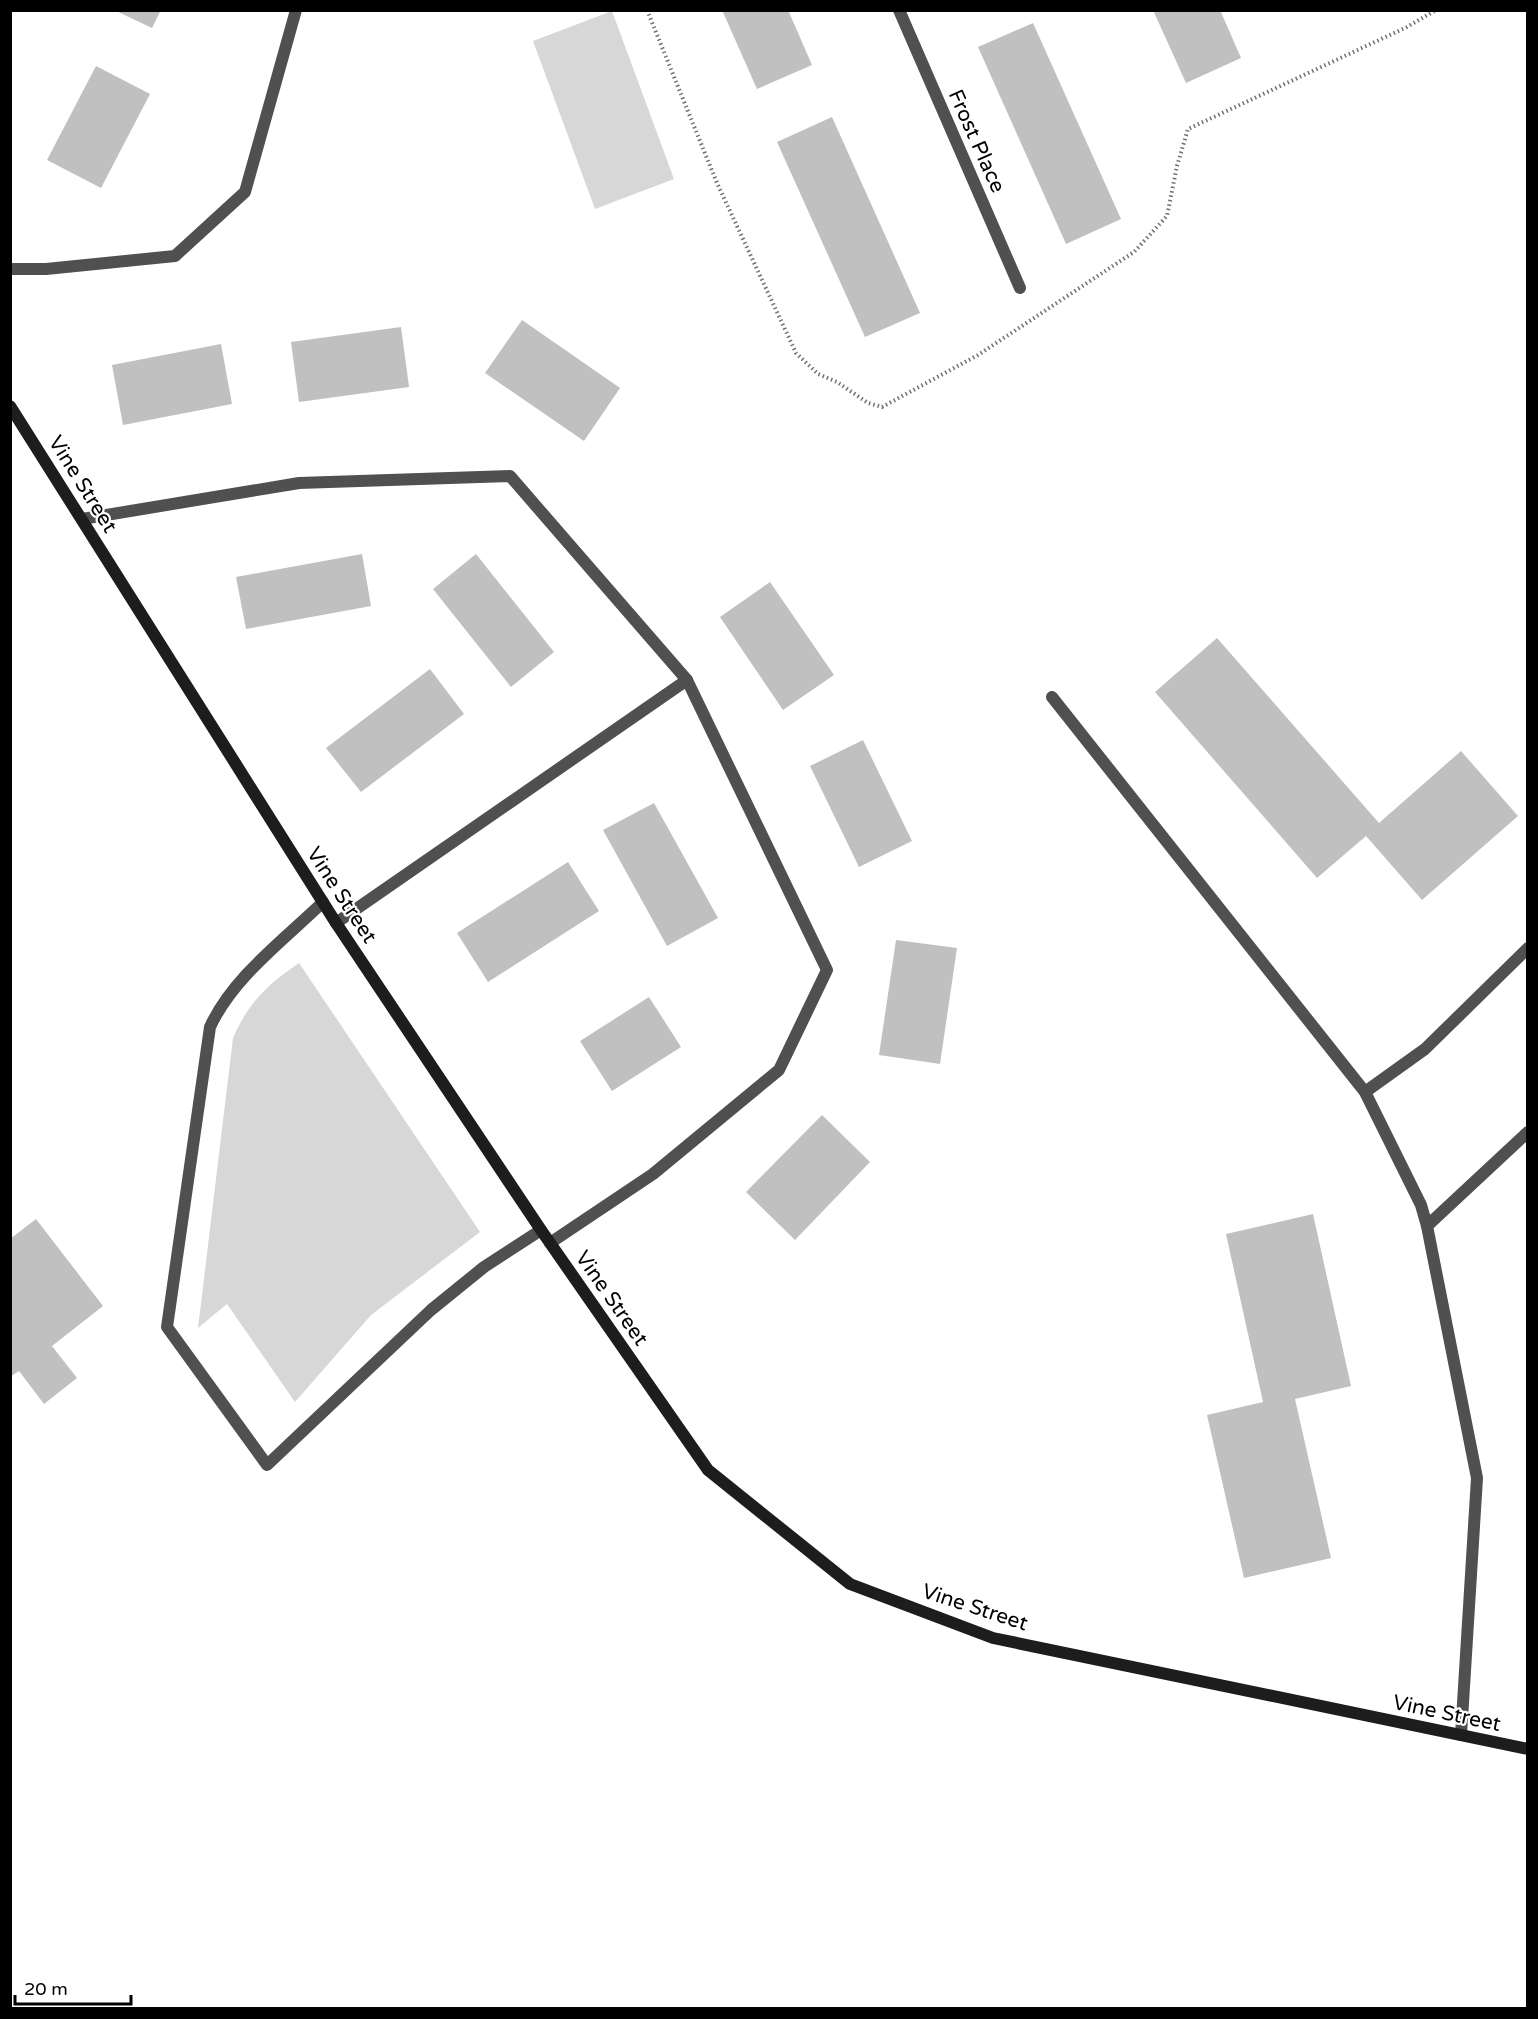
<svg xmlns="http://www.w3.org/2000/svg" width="1538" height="2019" font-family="'Varela Round',sans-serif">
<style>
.green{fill:#d7d7d7}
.building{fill:#c0c0c0}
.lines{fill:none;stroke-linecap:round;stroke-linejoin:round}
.path{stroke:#727272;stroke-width:4;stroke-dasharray:1.5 3;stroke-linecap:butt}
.service{stroke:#505050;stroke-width:12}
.minor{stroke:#505050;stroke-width:12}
.secondary{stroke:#1d1d1d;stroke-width:12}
.labels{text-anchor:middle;stroke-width:4.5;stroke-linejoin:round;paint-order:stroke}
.street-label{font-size:21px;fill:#000;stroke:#fff}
</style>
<rect width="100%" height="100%" fill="#fff"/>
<g class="green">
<polygon points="612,11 674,179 595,209 533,41"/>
<path d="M299,963L480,1232L371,1315L295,1402L227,1304L198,1328L233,1038C249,1002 266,986 299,963Z"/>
</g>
<g class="building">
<polygon points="114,10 161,10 152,28"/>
<polygon points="722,10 788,10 812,65 757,89"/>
<polygon points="1153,10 1220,10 1241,58 1186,83"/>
<polygon points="1033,23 1121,219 1066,244 978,47"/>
<polygon points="96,66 150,94 101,188 47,160"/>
<polygon points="832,117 920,313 865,337 777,142"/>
<polygon points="522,320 620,388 584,441 485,373"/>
<polygon points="401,327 409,387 299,402 291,342"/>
<polygon points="221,344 232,404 123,425 112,365"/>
<polygon points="362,554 371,606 246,629 236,577"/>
<polygon points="476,554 554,652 511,687 433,589"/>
<polygon points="770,582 834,675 783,710 720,617"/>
<polygon points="1217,638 1379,823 1461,751 1518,816 1422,900 1366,836 1317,878 1155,692"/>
<polygon points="430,669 464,714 361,792 326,748"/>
<polygon points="863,740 912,841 859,867 810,766"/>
<polygon points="654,803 718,918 667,946 603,830"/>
<polygon points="568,862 599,911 488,982 457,933"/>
<polygon points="896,940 957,948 940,1064 879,1055"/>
<polygon points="649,997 681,1047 612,1091 580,1041"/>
<polygon points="822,1115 870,1162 795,1240 746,1192"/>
<polygon points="1313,1214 1351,1386 1295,1399 1331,1558 1244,1578 1207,1415 1263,1402 1226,1234"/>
<polygon points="36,1219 103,1306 52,1346 77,1378 44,1404 19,1371 10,1377 10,1239"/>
</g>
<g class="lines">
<polyline class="path" points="647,10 717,183 796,353 818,374 837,382 868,403 882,407 978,355 1134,252 1167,216 1177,166 1188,129 1407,27 1436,10"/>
<g class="service">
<polyline points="10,269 46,269 175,256 245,192 296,10"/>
<polyline points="82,519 299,483 510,476 687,680 827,970 779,1070 653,1174 550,1243"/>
<polyline points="1052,697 1365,1092 1421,1205 1427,1226"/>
<path d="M323,902C284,940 233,977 210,1027L167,1327L267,1465L431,1310L484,1267L541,1230"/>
<polyline points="336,923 687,680"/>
<polyline points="1365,1092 1425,1049 1528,948"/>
<polyline points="1461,1735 1477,1478 1427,1226 1528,1132"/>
</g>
<polyline class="minor" points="899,10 1020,288"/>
<polyline class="secondary" points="10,406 336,923 541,1230 708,1470 850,1584 993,1638 1528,1749"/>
</g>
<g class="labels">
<g class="street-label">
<text transform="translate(977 141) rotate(66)" y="7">Frost Place</text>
<text transform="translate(83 484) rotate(58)" y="7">Vine Street</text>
<text transform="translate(342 895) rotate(57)" y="7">Vine Street</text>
<text transform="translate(612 1298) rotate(55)" y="7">Vine Street</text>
<text transform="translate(975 1607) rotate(18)" y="7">Vine Street</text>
<text transform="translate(1447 1713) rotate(12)" y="7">Vine Street</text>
</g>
</g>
<rect width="1538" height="2019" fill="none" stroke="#000000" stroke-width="24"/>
<path d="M15 1995v9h116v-9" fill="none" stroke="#000000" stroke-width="3"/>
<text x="24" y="1995" font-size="18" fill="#000000" stroke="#ffffff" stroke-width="4.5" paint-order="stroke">20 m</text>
</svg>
